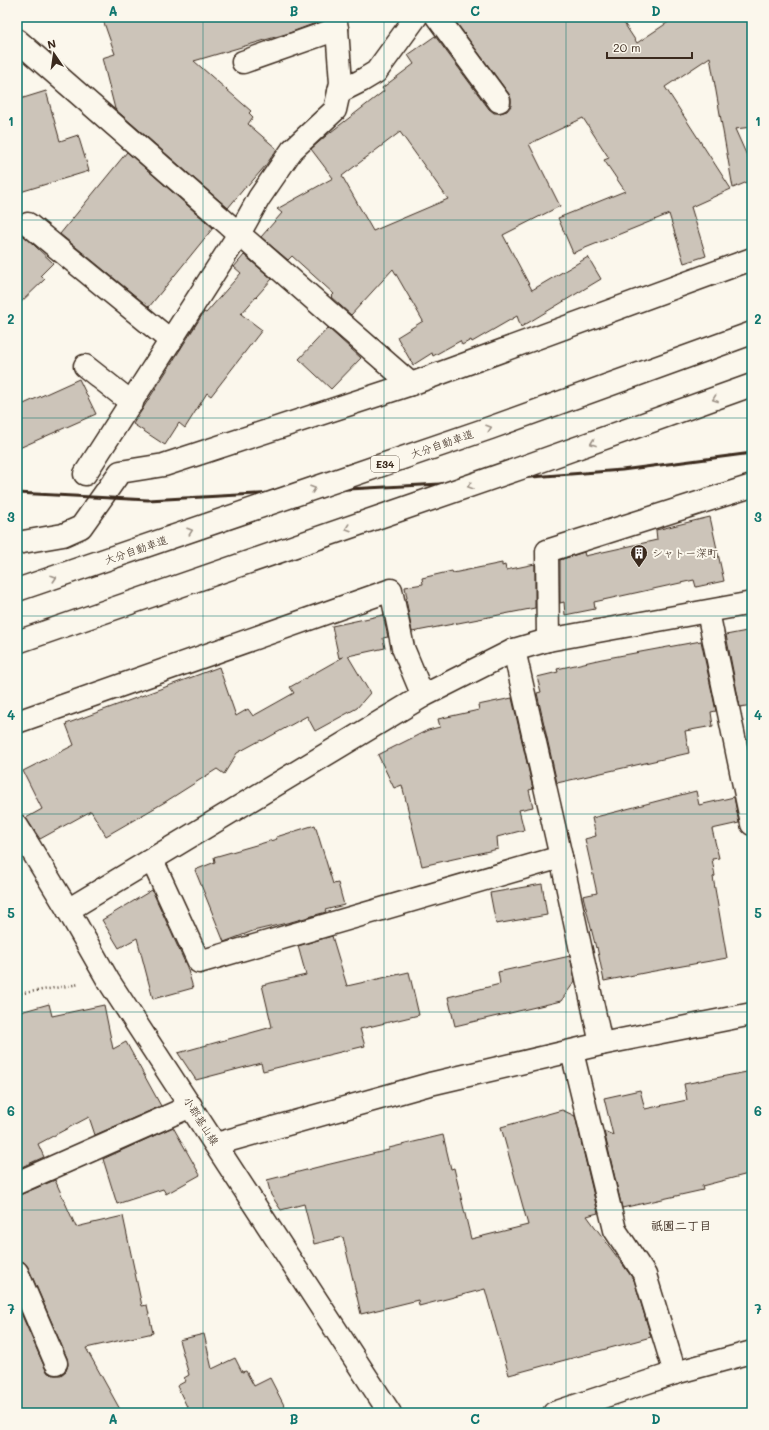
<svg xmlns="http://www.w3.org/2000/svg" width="769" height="1430" font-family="Mali,'Klee One',sans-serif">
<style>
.building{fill:#ccc4b9;stroke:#3b2a1e;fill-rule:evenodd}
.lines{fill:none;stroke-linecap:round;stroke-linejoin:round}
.minor-casing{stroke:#3b2a1e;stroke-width:25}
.major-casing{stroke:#3b2a1e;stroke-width:25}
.path{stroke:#3b2a1e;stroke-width:2.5;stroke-dasharray:1 3;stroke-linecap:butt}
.minor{stroke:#fbf7ec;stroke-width:22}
.major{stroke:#fbf7ec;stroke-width:22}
.rail{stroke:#3b2a1e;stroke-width:3}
.highway-bridge-casing{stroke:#3b2a1e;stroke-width:25;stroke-linecap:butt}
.highway-bridge{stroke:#fbf7ec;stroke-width:22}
.oneway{stroke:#9b9085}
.grid{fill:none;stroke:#0f766e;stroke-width:1;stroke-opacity:0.55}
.labels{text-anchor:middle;stroke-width:4;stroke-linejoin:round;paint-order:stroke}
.shield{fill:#fbf7ec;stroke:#75685c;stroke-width:1}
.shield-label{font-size:10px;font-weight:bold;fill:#3b2a1e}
.street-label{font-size:11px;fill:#3b2a1e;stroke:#fbf7ec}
.poi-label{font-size:11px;fill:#3b2a1e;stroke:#fbf7ec;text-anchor:start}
.neighbourhood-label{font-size:12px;font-weight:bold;fill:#3b2a1e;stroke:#fbf7ec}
.neatline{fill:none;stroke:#0f766e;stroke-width:1.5}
.grid-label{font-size:13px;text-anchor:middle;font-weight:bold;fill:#0f766e}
</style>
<rect width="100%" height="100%" fill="#fbf7ec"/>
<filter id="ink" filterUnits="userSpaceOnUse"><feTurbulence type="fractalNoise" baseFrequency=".025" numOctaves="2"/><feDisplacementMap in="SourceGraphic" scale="8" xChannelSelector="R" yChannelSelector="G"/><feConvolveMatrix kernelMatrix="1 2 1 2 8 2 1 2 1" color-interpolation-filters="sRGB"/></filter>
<g filter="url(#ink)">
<g class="building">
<polygon points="102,17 321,17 321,21 289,33 194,61 251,111 249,113 253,117 248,124 277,149 266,165 248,186 247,185 228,208 115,109 102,58 115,54"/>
<path d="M461,17H620L637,43L676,17H752V127L735,129L752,167V180L733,188L710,57L665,87L731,189L691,207L706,256L684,263L669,214L573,253L558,218L625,191L604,160L609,158L583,118L529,144L560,206L503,235L532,290L588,257L601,279L521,327L517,316L472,342L471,340L462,345L460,341L433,356L432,353L413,365L397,337L423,321L393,269L351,315L331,297L334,294L292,256L288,260L261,237L282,213L277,209L333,178L311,149L327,135L384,91L382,88L414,64L408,55L435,36L489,109L494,113H500L507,111L511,106V99L509,94L455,21ZM400,132L448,199L373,231L342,176Z"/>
<polygon points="46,91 60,141 78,135 89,171 17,193 17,100"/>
<polygon points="127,152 213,228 149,307 60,234"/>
<polygon points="17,229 53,263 41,275 45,279 17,306"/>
<polygon points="244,255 272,279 241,314 262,330 211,396 207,393 185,428 179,423 165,445 133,424 204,312 206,313 241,273 234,267"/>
<polygon points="328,328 361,358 331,389 299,359"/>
<polygon points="79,379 96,414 17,449 17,407"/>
<polygon points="710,517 724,581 696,587 694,580 594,602 595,609 565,615 564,602 560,603 560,560 584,552 585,556 657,540 656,530"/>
<polygon points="502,563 502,566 505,565 506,570 535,564 535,608 412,632 406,599 407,598 405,587 423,584 422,578 452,571 453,573"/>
<polygon points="383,615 388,637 383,638 385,648 348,656 370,693 357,708 315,731 307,716 262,741 261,740 237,753 224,774 217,769 165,802 106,836 91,811 40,839 26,818 42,809 23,771 74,745 66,724 219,667 236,716 248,709 253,716 294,693 290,687 343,657 339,658 332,626"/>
<polygon points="752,630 752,705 740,707 726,635"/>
<polygon points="701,641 716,711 711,712 713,726 685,731 689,753 557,783 537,693 541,692 537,677 558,672 557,669 602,659"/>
<polygon points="512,698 533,789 529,790 533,807 519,810 524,830 497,837 498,849 422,866 402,785 394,788 378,755 428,730 440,727 438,719 479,710 478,705"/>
<polygon points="696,791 699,805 734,797 739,823 712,829 719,858 712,859 715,876 713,877 727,958 649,972 604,981 597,947 596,948 583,896 597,893 585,839 596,836 592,818"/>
<polygon points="315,825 333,884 338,883 344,905 325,910 326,912 291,922 253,931 224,942 195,870 215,862 214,857 277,839 276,837"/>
<polygon points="542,884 547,915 496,924 490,893"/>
<polygon points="152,890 187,967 193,988 153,999 137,938 119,948 102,920"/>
<polygon points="332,936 347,986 409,972 419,1015 360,1029 365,1046 263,1071 261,1063 196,1080 178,1053 272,1027 262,985 306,975 298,946"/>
<polygon points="570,956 575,981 561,1001 455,1026 448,997 500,984 498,972"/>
<polygon points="49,1004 52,1016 104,1005 113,1049 126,1042 161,1106 95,1135 89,1117 38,1144 44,1157 17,1169 17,1013"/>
<polygon points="752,1071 752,1173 702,1186 703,1190 622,1208 604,1131 613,1135 604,1098 640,1090 645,1109 687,1100 684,1084"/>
<polygon points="562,1110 575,1116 598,1213 587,1216 634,1280 651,1337 509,1375 485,1289 419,1306 418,1300 361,1314 343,1237 314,1244 304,1204 281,1210 271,1195 267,1180 322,1166 389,1150 389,1148 443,1135 451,1169 454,1168 471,1239 528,1225 501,1127"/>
<polygon points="173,1127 200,1175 166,1194 163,1189 117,1204 103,1159"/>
<polygon points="55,1180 76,1227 123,1216 142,1306 147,1305 153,1333 86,1348 122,1413 17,1413 17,1304 45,1368 48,1373 54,1375 61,1375 66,1371 68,1365 67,1358 28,1267 24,1262 17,1260 17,1195 22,1194"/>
<polygon points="204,1334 212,1369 235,1358 242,1372 246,1371 254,1386 270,1378 288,1413 190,1413 177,1386 186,1381 184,1378 189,1375 179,1340"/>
</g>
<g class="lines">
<g class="minor-casing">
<g id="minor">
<polyline points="437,17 499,101"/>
<polyline points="17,40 411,384"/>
<polyline points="243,62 337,29"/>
<polyline points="339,92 361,81 376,72 416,17"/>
<polyline points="28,224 171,341"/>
<polyline points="85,366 132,403"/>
<polyline points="85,474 239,234 259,198 292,150 335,110 341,83 337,29 335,17"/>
<polyline points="17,543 63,535 81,527 120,472 164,465 411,384 752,259"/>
<polyline points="708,612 752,824"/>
<polyline points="548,640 547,551 752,486"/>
<polyline points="514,650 561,857 601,1044"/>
<polyline points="17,722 391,590 403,648 423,696"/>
<polyline points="152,860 199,962 561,857"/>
<polyline points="68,910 423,696 514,650 548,640 752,603"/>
<polyline points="572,1052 615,1230 645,1275 675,1373"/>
<polyline points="216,1144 430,1084 601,1044 752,1014"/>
<polyline points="17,1183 191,1106"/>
<polyline points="17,1272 56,1363"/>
<polyline points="554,1413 675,1373 752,1352"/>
</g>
</g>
<g class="major-casing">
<polyline id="major" points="17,826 68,910 108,980 390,1413"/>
</g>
<polyline class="path" points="17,994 80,984"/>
<use href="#minor" class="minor"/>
<use href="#major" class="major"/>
<polyline class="rail" points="17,493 148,500 440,484 622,470 752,453"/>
<g class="highway-bridge-casing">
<g id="highway-bridge">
<polyline points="17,590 490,428 752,333"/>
<polyline points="17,642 521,468 752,385"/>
</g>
</g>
<use href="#highway-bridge" class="highway-bridge"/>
</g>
<defs><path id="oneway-chevron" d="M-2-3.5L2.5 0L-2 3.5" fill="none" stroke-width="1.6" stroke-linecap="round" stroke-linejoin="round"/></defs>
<g class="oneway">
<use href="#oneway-chevron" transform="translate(715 399) rotate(160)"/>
<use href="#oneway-chevron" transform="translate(489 428) rotate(-19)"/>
<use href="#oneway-chevron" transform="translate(593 443) rotate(160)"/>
<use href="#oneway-chevron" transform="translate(470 486) rotate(161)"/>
<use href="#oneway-chevron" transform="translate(313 489) rotate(-19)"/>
<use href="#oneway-chevron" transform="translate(348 528) rotate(161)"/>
<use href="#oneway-chevron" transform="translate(190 531) rotate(-19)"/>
<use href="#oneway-chevron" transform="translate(54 578) rotate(-18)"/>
</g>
</g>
<path class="grid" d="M203,17V1413M384,17V1413M566,17V1413M17,220H752M17,418H752M17,616H752M17,814H752M17,1012H752M17,1210H752"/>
<defs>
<g id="building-pin" transform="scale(0.9)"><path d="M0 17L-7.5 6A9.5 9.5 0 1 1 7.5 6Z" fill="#3b2a1e" stroke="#fbf7ec"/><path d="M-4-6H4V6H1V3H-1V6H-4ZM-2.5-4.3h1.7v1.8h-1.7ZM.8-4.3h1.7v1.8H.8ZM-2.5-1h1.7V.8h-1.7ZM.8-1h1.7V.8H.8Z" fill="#fff"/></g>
</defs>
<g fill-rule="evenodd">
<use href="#building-pin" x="639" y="553"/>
</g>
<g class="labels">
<rect class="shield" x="371" y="456" width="28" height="16" rx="3"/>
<g class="shield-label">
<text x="385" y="468">E34</text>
</g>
<g class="street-label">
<text transform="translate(442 444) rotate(-19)" y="4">大分自動車道</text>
<text transform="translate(136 550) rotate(-19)" y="4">大分自動車道</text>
<text transform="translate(201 1121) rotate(57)" y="4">小郡基山線</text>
</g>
<g class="poi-label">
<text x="652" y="557">シャトー深町</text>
</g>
<g class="neighbourhood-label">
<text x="681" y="1230">祇園二丁目</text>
</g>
</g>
<rect width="769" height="1430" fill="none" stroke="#fbf7ec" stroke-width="44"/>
<g transform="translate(54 54) rotate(347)" stroke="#fbf7ec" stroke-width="3" paint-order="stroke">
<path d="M0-3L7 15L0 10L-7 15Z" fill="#3b2a1e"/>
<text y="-6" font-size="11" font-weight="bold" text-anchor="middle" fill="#3b2a1e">N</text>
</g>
<path d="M607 52v6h85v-6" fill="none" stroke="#3b2a1e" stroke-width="2"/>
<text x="613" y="52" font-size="12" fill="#3b2a1e" stroke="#fbf7ec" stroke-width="3" paint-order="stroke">20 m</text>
<rect x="22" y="22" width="725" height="1386" class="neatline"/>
<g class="grid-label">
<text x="113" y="16">A</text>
<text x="294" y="16">B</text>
<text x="475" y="16">C</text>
<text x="656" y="16">D</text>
<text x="11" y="126">1</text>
<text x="758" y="126">1</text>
<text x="11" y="324">2</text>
<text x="758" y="324">2</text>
<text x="11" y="522">3</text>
<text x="758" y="522">3</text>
<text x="11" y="720">4</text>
<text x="758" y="720">4</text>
<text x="11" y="918">5</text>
<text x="758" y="918">5</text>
<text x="11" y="1116">6</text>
<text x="758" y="1116">6</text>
<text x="11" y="1314">7</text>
<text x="758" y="1314">7</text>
<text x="113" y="1424">A</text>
<text x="294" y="1424">B</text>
<text x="475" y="1424">C</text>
<text x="656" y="1424">D</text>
</g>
</svg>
